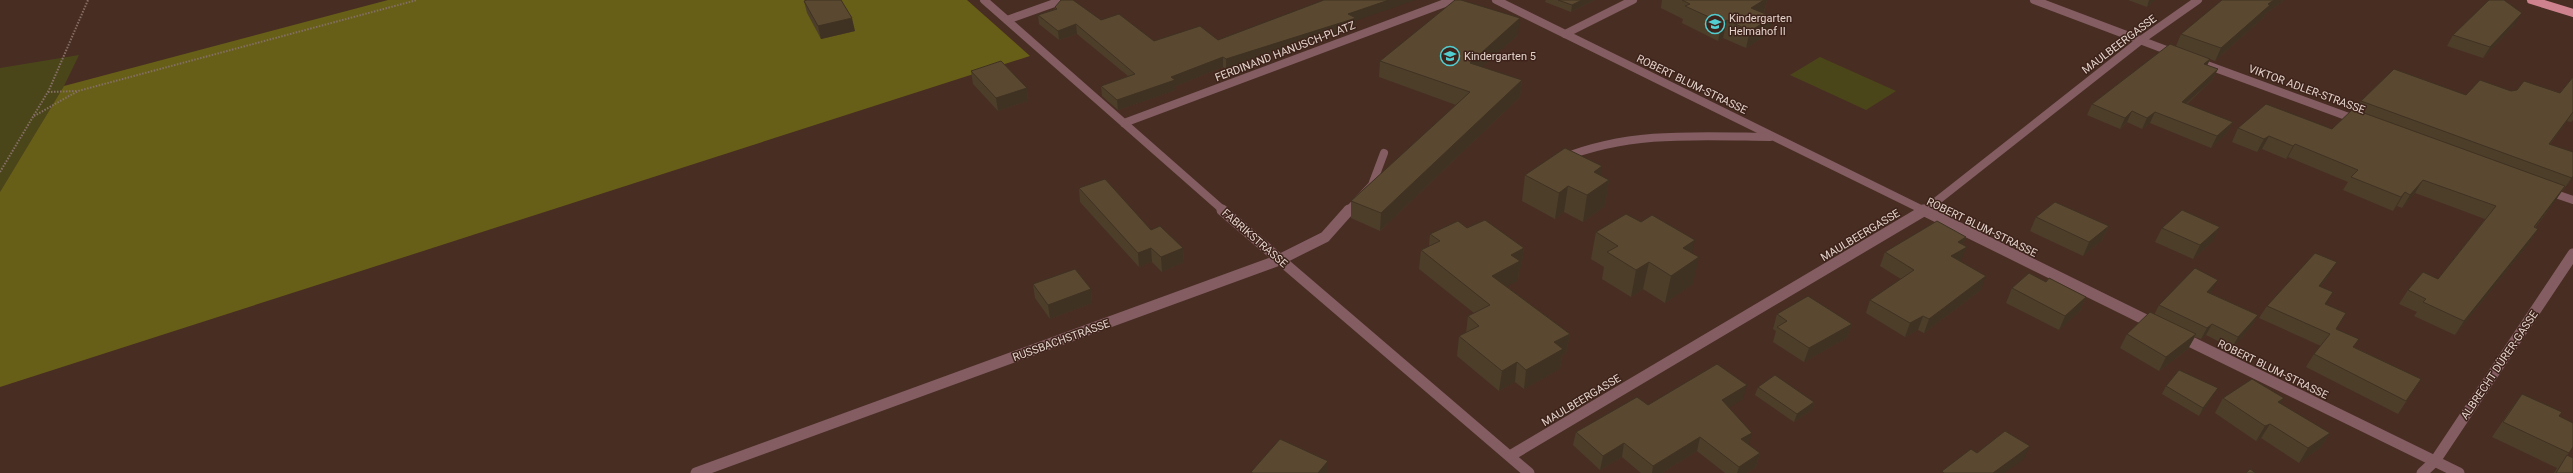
<svg xmlns="http://www.w3.org/2000/svg" width="2573" height="473" font-family="Roboto,sans-serif">
<style>
.green{fill:#4b461a}
.forest{fill:#675f17}
.lines{fill:none;stroke-linecap:round;stroke-linejoin:round}
.path{stroke:#856e65;stroke-width:2;stroke-dasharray:1.5 1.5;stroke-linecap:butt}
.minor-far1{stroke:#835d62;stroke-width:8}
.minor{stroke:#835d62;stroke-width:11}
.major{stroke:#ce828e;stroke-width:8}
.wall{fill:#4d3e2a}
.shaded-wall{fill:#3f3222}
.building{fill:#5a4831;stroke:#3f3222}
.labels{text-anchor:middle;stroke-width:3;stroke-linejoin:round;paint-order:stroke}
.poi-label{font-size:11px;fill:#e4d3cc;stroke:#3d231a;text-anchor:start}
.street-label{font-size:11px;fill:#e4d3cc;stroke:#3d231a}
</style>
<rect width="100%" height="100%" fill="#482d23"/>
<g class="green">
<polygon points="79,55 64,86 0,192 0,68"/>
<polygon points="1820,57 1896,91 1866,110 1790,75"/>
</g>
<polygon class="forest" points="388,0 967,0 1030,56 0,387 0,192 64,86"/>
<g class="lines">
<g class="path">
<polyline points="48,92 77,91"/>
<polyline points="34,116 78,91 417,0"/>
<polyline points="0,172 49,90 88,0"/>
</g>
<g class="minor-far1">
<polyline points="984,0 1224,211"/>
<polyline points="1496,0 1925,211"/>
<polyline points="2034,0 2177,54"/>
<polyline points="1007,20 1063,0"/>
<polyline points="1565,34 1633,0"/>
<polyline points="2196,61 2357,120"/>
<polyline points="1124,123 1453,0"/>
<path d="M1563,158C1630,131 1699,136 1770,137"/>
<polyline points="2547,191 2573,200"/>
<polyline points="1348,211 1372,185 1384,153"/>
<polyline points="1924,211 2141,40 2198,0"/>
</g>
<g class="minor">
<polyline points="1222,210 1529,473"/>
<polyline points="1923,210 2154,324"/>
<polyline points="2181,337 2459,473"/>
<polyline points="1510,456 1925,210"/>
<polyline points="696,473 1279,260 1325,237 1349,210"/>
<polyline points="2422,473 2435,461 2573,254"/>
</g>
<polyline class="major" points="2531,0 2573,13"/>
</g>
<g class="wall">
<polygon points="1546,0 1595,0 1571,12 1545,2"/>
<polygon points="1662,0 1767,0 1764,13 1768,34 1746,48 1723,38 1718,41 1682,23 1683,19 1661,8"/>
<polygon points="2128,0 2155,0 2147,7"/>
<polygon points="2222,0 2283,0 2282,2 2265,14 2264,17 2215,61 2210,59 2207,66 2218,69 2212,80 2187,104 2233,122 2227,133 2211,148 2150,123 2142,129 2127,122 2120,129 2087,115 2092,104 2176,46 2181,34"/>
<polygon points="804,1 855,31 821,39 807,13"/>
<polygon points="1055,7 1101,20 1154,41 1218,40 1355,21 1355,28 1226,69 1223,67 1176,86 1176,90 1118,110 1102,96 1101,86 1128,76 1077,34 1059,40 1039,24 1038,15 1055,9"/>
<polygon points="2515,24 2483,58 2447,46 2453,35"/>
<polygon points="1518,35 1482,67 1522,80 1520,97 1380,231 1351,218 1351,201 1456,105 1379,77 1380,61"/>
<polygon points="971,71 1027,88 1028,101 998,111 973,84"/>
<polygon points="2573,77 2573,120 2571,122 2567,121 2550,144 2573,178 2563,190 2535,228 2538,229 2529,243 2455,335 2414,316 2417,312 2399,304 2408,290 2438,279 2485,219 2415,193 2402,208 2397,206 2393,211 2343,190 2348,182 2288,157 2286,159 2262,149 2257,152 2232,142 2238,128 2332,129 2356,110 2361,101 2466,95 2511,91 2560,93"/>
<polygon points="1525,175 1601,176 1609,180 1605,206 1583,222 1564,212 1555,219 1522,201"/>
<polygon points="1079,188 1183,248 1184,262 1162,272 1152,262 1139,267 1080,202"/>
<polygon points="2036,217 2109,226 2102,240 2083,256 2030,231"/>
<polygon points="1467,228 1524,248 1521,268 1519,269 1518,281 1506,286 1570,334 1566,353 1562,356 1560,369 1524,389 1515,382 1499,391 1457,356 1459,336 1466,333 1468,316 1474,313 1419,269 1421,250 1429,246 1430,234"/>
<polygon points="2162,228 2213,241 2193,259 2155,242"/>
<polygon points="1596,232 1692,253 1693,284 1665,303 1643,289 1631,297 1602,279 1604,267 1591,259"/>
<polygon points="1966,237 1963,245 1961,261 1960,261 1981,290 1924,333 1918,330 1905,337 1866,313 1870,300 1901,279 1880,266 1885,252"/>
<polygon points="2329,275 2320,287 2326,304 2337,329 2354,347 2421,379 2398,414 2306,367 2314,354 2321,346 2259,318 2267,306"/>
<polygon points="2046,282 2086,297 2080,311 2059,330 2006,303 2012,288"/>
<polygon points="1033,284 1091,289 1092,303 1050,319 1035,298"/>
<polygon points="2212,291 2210,293 2258,315 2252,326 2232,348 2206,335 2201,339 2195,337 2188,349 2159,371 2120,348 2127,334 2154,315 2159,305"/>
<polygon points="1777,314 1852,324 1847,338 1804,362 1773,342 1776,331 1773,329"/>
<polygon points="2166,386 2213,396 2199,416 2162,394"/>
<polygon points="1758,387 1814,402 1812,410 1794,422 1755,395"/>
<polygon points="2522,394 2559,416 2569,453 2567,456 2573,473 2554,473 2557,468 2492,437 2511,409"/>
<polygon points="2223,398 2284,398 2280,404 2330,433 2320,448 2299,463 2261,438 2256,441 2215,413"/>
<polygon points="1743,399 1729,407 1749,445 1760,453 1756,467 1747,473 1725,473 1697,451 1662,473 1641,473 1622,457 1600,470 1573,445 1576,432 1648,405"/>
</g>
<g class="shaded-wall">
<polygon points="1389,0 1416,0 1355,21 1355,28 1226,69 1226,59 1348,14"/>
<polygon points="1582,0 1595,0 1571,12 1572,5"/>
<polygon points="1764,0 1767,0 1763,15 1751,8"/>
<polygon points="2149,0 2155,0 2147,7"/>
<polygon points="2274,0 2283,0 2282,2 2265,14 2264,17 2215,61 2221,48 2268,4"/>
<polygon points="2522,13 2515,24 2483,58 2490,47"/>
<polygon points="1773,17 1768,34 1746,48 1750,31"/>
<polygon points="852,18 855,31 821,39 818,26"/>
<polygon points="1520,18 1518,35 1468,80 1470,63"/>
<polygon points="1727,20 1723,38 1718,41 1722,23"/>
<polygon points="1076,24 1077,34 1059,40 1058,31"/>
<polygon points="1223,57 1223,67 1176,86 1176,90 1118,110 1117,100 1171,77"/>
<polygon points="2210,59 2205,70 2204,64"/>
<polygon points="2218,69 2212,80 2176,113 2182,102"/>
<polygon points="1522,80 1520,97 1380,231 1381,213"/>
<polygon points="1027,88 1028,101 998,111 996,98"/>
<polygon points="2132,111 2127,122 2120,129 2125,118"/>
<polygon points="2155,112 2150,123 2142,129 2147,118"/>
<polygon points="2573,112 2567,121 2541,155 2549,144"/>
<polygon points="2233,122 2227,133 2211,148 2217,136"/>
<polygon points="2269,136 2262,149 2257,152 2264,139"/>
<polygon points="2295,144 2288,157 2286,159 2293,146"/>
<polygon points="1602,166 1599,187 1609,180 1605,206 1583,222 1587,195 1594,172"/>
<polygon points="2573,176 2573,178 2563,190"/>
<polygon points="2423,180 2415,193 2402,208 2410,195"/>
<polygon points="1568,186 1564,212 1555,219 1559,193"/>
<polygon points="2565,186 2556,200 2524,241 2534,227"/>
<polygon points="2405,192 2397,206 2393,211 2401,197"/>
<polygon points="2109,226 2102,240 2083,256 2089,242"/>
<polygon points="2220,227 2213,241 2193,259 2200,245"/>
<polygon points="2538,229 2529,243 2455,335 2464,321"/>
<polygon points="1966,237 1961,250 1967,247 1961,261 1946,270 1958,242"/>
<polygon points="1695,240 1690,263 1699,257 1693,284 1665,303 1671,276 1683,248"/>
<polygon points="1151,248 1152,262 1139,267 1138,253"/>
<polygon points="1183,248 1184,262 1162,272 1161,257"/>
<polygon points="1524,248 1521,268 1519,269 1518,281 1490,295 1492,276 1511,255"/>
<polygon points="1649,262 1643,289 1631,297 1636,270"/>
<polygon points="2337,262 2329,275 2312,298 2319,286"/>
<polygon points="1986,276 1981,290 1924,333 1929,319"/>
<polygon points="2218,280 2212,291 2201,303 2207,292"/>
<polygon points="1091,289 1092,303 1050,319 1048,305"/>
<polygon points="2333,292 2326,305 2325,304"/>
<polygon points="2086,297 2080,311 2059,330 2065,316"/>
<polygon points="2258,315 2252,326 2232,348 2238,337"/>
<polygon points="1923,316 1918,330 1905,337 1910,323"/>
<polygon points="1852,324 1847,338 1804,362 1809,348"/>
<polygon points="2212,324 2206,335 2201,339 2207,328"/>
<polygon points="1570,334 1566,353 1562,356 1560,369 1524,389 1526,370 1554,342"/>
<polygon points="2196,334 2188,349 2159,371 2166,357"/>
<polygon points="1517,362 1515,382 1499,391 1502,371"/>
<polygon points="1747,385 1743,399 1719,414 1722,400"/>
<polygon points="2218,388 2213,396 2199,416 2203,408"/>
<polygon points="2284,398 2275,413 2278,402"/>
<polygon points="1814,402 1812,410 1794,422 1797,414"/>
<polygon points="2270,424 2261,438 2256,441 2265,426"/>
<polygon points="1752,433 1748,447 1741,439"/>
<polygon points="2330,433 2320,448 2299,463 2308,448"/>
<polygon points="1700,437 1697,451 1662,473 1652,473 1653,466"/>
<polygon points="1624,443 1622,457 1600,470 1603,456"/>
<polygon points="2030,446 2024,459 2005,473 1993,473"/>
<polygon points="1760,453 1756,467 1747,473 1737,473 1739,467"/>
<polygon points="1328,461 1328,473 1318,473"/>
</g>
<g class="building">
<polygon points="807,0 841,0 852,18 818,26 804,1"/>
<polygon points="1061,0 1073,0 1101,20 1119,14 1154,41 1200,26 1218,40 1324,0 1389,0 1348,14 1356,18 1226,59 1223,57 1171,77 1175,80 1117,100 1101,86 1135,74 1076,24 1058,31 1038,15 1057,9 1055,7"/>
<polygon points="1455,0 1461,0 1520,18 1470,63 1522,80 1381,213 1351,201 1470,92 1380,61"/>
<polygon points="1558,0 1582,0 1572,5"/>
<polygon points="1682,0 1764,0 1751,8 1773,17 1750,31 1727,20 1722,23 1685,6 1690,4"/>
<polygon points="2222,0 2274,0 2268,4 2270,5 2221,48 2181,34"/>
<polygon points="2489,0 2504,0 2522,13 2490,47 2453,35"/>
<polygon points="2170,44 2210,59 2204,64 2218,69 2182,102 2233,122 2217,136 2155,112 2147,118 2132,111 2125,118 2092,104"/>
<polygon points="1001,61 1027,88 996,98 971,71"/>
<polygon points="2394,69 2466,95 2480,80 2511,91 2517,90 2524,81 2560,93 2573,77 2573,112 2549,144 2573,152 2573,176 2572,178 2361,101"/>
<polygon points="2266,104 2332,129 2353,109 2565,186 2534,227 2538,229 2464,321 2423,302 2426,299 2408,290 2423,272 2438,279 2496,206 2423,180 2410,195 2405,192 2401,197 2351,177 2358,170 2295,144 2293,146 2269,136 2264,139 2238,128"/>
<polygon points="1565,148 1602,166 1594,172 1609,180 1587,195 1568,186 1559,193 1525,175"/>
<polygon points="1105,179 1151,230 1160,226 1183,248 1161,257 1151,248 1138,253 1079,188"/>
<polygon points="2055,202 2109,226 2089,242 2036,217"/>
<polygon points="2182,210 2220,227 2200,245 2162,228"/>
<polygon points="1626,214 1641,222 1652,215 1695,240 1683,248 1699,257 1671,276 1649,262 1636,270 1607,252 1618,246 1596,232"/>
<polygon points="1485,220 1524,248 1511,255 1520,261 1492,276 1570,334 1554,342 1563,349 1526,370 1517,362 1502,371 1459,336 1479,326 1468,316 1490,305 1421,250 1440,241 1430,234 1458,221 1467,228"/>
<polygon points="1937,221 1966,237 1958,242 1967,247 1951,256 1986,276 1929,319 1923,316 1910,323 1870,300 1914,270 1885,252"/>
<polygon points="2315,253 2337,262 2319,286 2333,292 2325,304 2346,313 2336,329 2359,339 2353,347 2421,379 2406,401 2314,354 2330,334 2267,306"/>
<polygon points="2195,268 2218,280 2207,292 2258,315 2238,337 2212,324 2207,328 2159,305"/>
<polygon points="1075,269 1091,289 1048,305 1033,284"/>
<polygon points="2029,273 2046,282 2049,278 2086,297 2065,316 2012,288"/>
<polygon points="1808,296 1852,324 1809,348 1777,327 1787,321 1777,314"/>
<polygon points="2150,312 2196,334 2166,357 2127,334"/>
<polygon points="1717,364 1747,385 1722,400 1752,433 1741,439 1760,453 1739,467 1700,437 1653,466 1624,443 1603,456 1576,432 1637,397 1648,405"/>
<polygon points="2179,370 2218,388 2203,408 2166,386"/>
<polygon points="1775,375 1814,402 1797,414 1758,387"/>
<polygon points="2252,379 2284,398 2278,402 2330,433 2308,448 2270,424 2265,426 2223,398"/>
<polygon points="2522,394 2562,412 2559,416 2573,423 2573,447 2569,453 2503,422"/>
<polygon points="2005,431 2030,446 1993,473 1944,473 1942,471 1971,449 1977,453"/>
<polygon points="1280,439 1328,461 1318,473 1253,473 1251,472"/>
<polygon points="2567,455 2573,458 2573,473 2556,473"/>
<polygon points="2250,469 2256,473 2246,473"/>
</g>
<defs>
<g id="school-ring" transform="scale(1)"><circle r="9.5" fill="#3d231a" stroke="#52cdd0" stroke-width="1.5"/><path d="M0-5L7-2L0 1L-7-2ZM-4 1L0 2.5L4 1V4Q0 6-4 4Z" fill="#52cdd0"/></g>
</defs>
<g fill-rule="evenodd">
<use href="#school-ring" x="1715" y="24"/>
<use href="#school-ring" x="1450" y="56"/>
</g>
<g class="labels">
<g class="poi-label">
<text x="1729" y="22">Kindergarten<tspan x="1729" dy="13">Helmahof II</tspan></text>
<text x="1464" y="60">Kindergarten 5</text>
</g>
<g class="street-label">
<text transform="translate(2119 44) rotate(-37)" y="4">MAULBEERGASSE</text>
<text transform="translate(1285 51) rotate(-21)" y="4">FERDINAND HANUSCH-PLATZ</text>
<text transform="translate(1692 84) rotate(26)" y="4">ROBERT BLUM-STRASSE</text>
<text transform="translate(2307 89) rotate(20)" y="4">VIKTOR ADLER-STRASSE</text>
<text transform="translate(1982 227) rotate(26)" y="4">ROBERT BLUM-STRASSE</text>
<text transform="translate(1860 235) rotate(-31)" y="4">MAULBEERGASSE</text>
<text transform="translate(1255 238) rotate(41)" y="4">FABRIKSTRASSE</text>
<text transform="translate(1061 340) rotate(-20)" y="4">RUSSBACHSTRASSE</text>
<text transform="translate(2499 365) rotate(-56)" y="4">ALBRECHT DÜRER-GASSE</text>
<text transform="translate(2273 369) rotate(26)" y="4">ROBERT BLUM-STRASSE</text>
<text transform="translate(1581 400) rotate(-31)" y="4">MAULBEERGASSE</text>
</g>
</g>
</svg>
